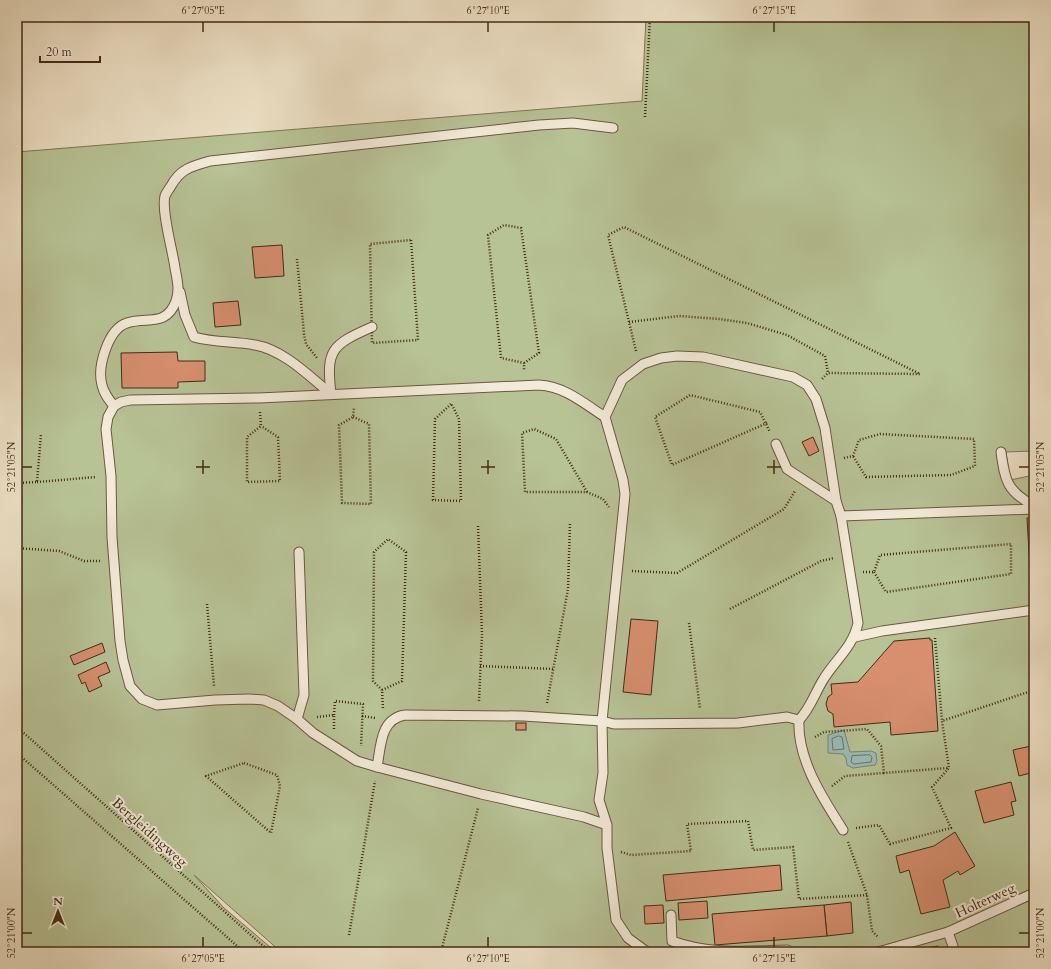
<svg xmlns="http://www.w3.org/2000/svg" width="1051" height="969" font-family="Cardo,serif">
<style>
.green{fill:#b7c295;stroke:#7d7654}
.water{fill:#99bcb7;stroke:#778275}
.lines{fill:none;stroke-linecap:round;stroke-linejoin:round}
.shore{stroke:#6e7364;stroke-width:1}
.building{fill:#d78f6f;stroke:#432a12}
.lane-casing{stroke:#6d573e;stroke-width:11}
.path{stroke:#432a12;stroke-width:2.5;stroke-dasharray:1 2;stroke-linecap:butt}
.lane{stroke:#f3ead9;stroke-width:9}
.ticks{fill:none;stroke:#432a12;stroke-width:1.5}
.labels{text-anchor:middle;stroke-width:4;stroke-linejoin:round;paint-order:stroke}
.street-label{font-size:14px;fill:#432a12;stroke:#f3ead9}
.neatline{fill:none;stroke:#432a12;stroke-width:1.5}
.ticks-label{font-size:10px;text-anchor:middle;fill:#432a12}
</style>
<rect width="100%" height="100%" fill="#ecdfc4"/>
<filter id="stains"><feTurbulence type="fractalNoise" baseFrequency=".005" numOctaves="4"/><feColorMatrix values="0 0 0 0 .2 0 0 0 0 .09 0 0 0 0 .02 0 0 0 .5 -.17"/></filter>
<radialGradient id="worn" r=".72"><stop offset=".6" stop-color="#630" stop-opacity="0"/><stop offset="1" stop-color="#630" stop-opacity=".3"/></radialGradient>
<polygon class="green" points="646,17 1034,17 1034,451 1006,452 1010,480 1034,475 1034,952 281,952 194,875 224,908 276,952 17,952 17,152 642,101"/>
<polygon class="water" points="844,730 850,752 871,751 876,753 877,761 875,765 853,768 847,765 846,758 843,754 828,753 828,735"/>
<g class="lines">
<g class="shore">
<polygon points="839,736 842,737 844,749 833,750 832,739"/>
<polygon points="870,755 872,757 871,762 854,764 851,762 852,756"/>
</g>
</g>
<g class="building">
<polygon points="282,245 284,276 255,278 252,247"/>
<polygon points="238,301 241,325 215,327 213,303"/>
<polygon points="177,352 178,361 205,361 205,381 178,382 178,388 122,388 121,353"/>
<polygon points="813,437 819,451 809,456 802,442"/>
<polygon points="1034,517 1034,569 1030,570 1027,518"/>
<polygon points="631,619 658,621 651,695 623,692"/>
<polygon points="930,638 930,640 932,640 938,731 891,735 890,722 834,727 833,714 828,711 826,704 828,697 832,694 831,684 858,682 894,641"/>
<polygon points="102,643 105,652 74,665 70,656"/>
<polygon points="106,662 110,672 98,677 102,686 89,692 85,682 82,684 78,675"/>
<rect x="516" y="723" width="10" height="7"/>
<polygon points="1031,746 1034,758 1034,772 1019,776 1013,750"/>
<polygon points="1011,782 1016,801 1011,802 1014,815 984,823 975,791"/>
<polygon points="955,832 975,866 960,875 958,871 943,880 950,907 921,914 909,870 900,873 896,856 934,846"/>
<polygon points="780,865 782,890 666,901 663,875"/>
<polygon points="707,901 708,918 679,920 678,903"/>
<polygon points="851,902 853,933 827,936 824,905"/>
<polygon points="663,905 664,923 645,924 644,906"/>
<polygon points="824,905 827,936 715,945 712,914"/>
<polygon points="938,946 939,952 906,952"/>
</g>
<g class="lines">
<g class="lane-casing">
<g id="lane">
<path d="M180,292L185,315L194,337C215,343 234,341 255,345C284,350 309,376 331,394"/>
<path d="M331,394C326,350 331,345 372,327"/>
<path d="M114,406L121,402L130,400L259,398L539,385C564,386 585,404 605,417L623,480L625,494L602,721L614,724L738,723L787,717L799,720C810,709 815,693 823,680C835,660 853,647 858,623L841,516L836,501L787,469L776,444"/>
<polyline points="605,417 622,380 643,364 661,358 677,356 703,357 793,377 807,385 816,399 825,428 836,501"/>
<path d="M1001,452C1005,481 1007,491 1034,506"/>
<polyline points="841,516 1034,509"/>
<polyline points="855,637 882,631 1034,610"/>
<polyline points="297,719 304,695 299,552"/>
<path d="M799,720C797,759 822,797 843,830"/>
<path d="M377,767L357,761L313,733L297,719L278,706L264,700L249,699L215,700L157,705L142,699L130,686L123,660L120,641L112,537L111,476L106,429L108,417L114,406C109,400 104,394 102,385C97,367 108,329 127,323C146,316 166,328 176,301C180,290 177,279 175,268C173,252 161,210 165,196C166,193 169,189 171,186C180,169 192,166 210,161L539,125L573,123L613,128"/>
<path d="M607,825L584,817L481,794L377,767C381,746 380,719 405,715L523,716L602,721L603,773L599,800L607,825V848L616,920L628,938L647,952"/>
<path d="M671,915L672,941C709,955 748,951 787,950L792,952"/>
<polyline points="948,932 955,952"/>
<polyline points="878,952 948,932 1034,893"/>
</g>
</g>
<g class="path">
<polyline points="645,117 650,17"/>
<polygon points="411,240 418,340 372,343 370,244"/>
<polyline points="297,259 304,334 306,344 317,358"/>
<polyline points="629,322 679,316 719,319 747,323 787,335 825,356 828,373"/>
<polyline points="636,351 608,235 624,227 920,374 828,373 821,380"/>
<polyline points="524,363 539,353 521,228 504,225 488,235 501,358 524,363 524,371"/>
<polyline points="451,404 435,419 433,500 461,501 459,419 451,403"/>
<polyline points="260,412 261,426 247,437 247,482 280,481 278,437 261,426"/>
<polyline points="353,417 369,424 371,504 342,503 339,425 353,417 354,408"/>
<polyline points="767,423 672,465 655,417 690,395 760,412 770,432"/>
<polyline points="844,458 853,456 859,440 880,434 974,439 975,466 951,475 866,477 853,456"/>
<polyline points="37,482 96,477"/>
<polyline points="17,483 37,482 41,434"/>
<polyline points="587,492 556,439 534,429 522,433 525,492 587,492 603,499 609,507"/>
<polyline points="478,526 482,634 479,701"/>
<polyline points="17,548 59,551 84,561 100,561"/>
<polyline points="632,571 677,573 784,509 795,491"/>
<polyline points="863,572 874,572 880,555 1011,544 1011,574 886,592 874,572"/>
<polyline points="207,604 214,686"/>
<polyline points="730,609 821,561 834,558"/>
<polyline points="689,623 700,709"/>
<polyline points="935,638 942,721"/>
<polyline points="480,666 554,669"/>
<polyline points="382,690 402,681 406,552 388,539 374,552 373,681 382,690 383,709"/>
<polyline points="547,703 568,589 570,522"/>
<polyline points="334,715 335,701 363,704 361,746"/>
<polyline points="362,716 375,718"/>
<polyline points="317,717 334,715 334,730"/>
<polyline points="17,727 270,952"/>
<polyline points="815,737 824,732 867,729 881,746 884,773 948,768"/>
<polyline points="17,753 244,952"/>
<polygon points="244,763 277,775 280,786 271,833 206,776"/>
<polyline points="832,786 845,776 884,773"/>
<polyline points="856,828 879,825 890,844 951,828 932,787 949,768 942,721 1034,690"/>
<polyline points="848,842 867,895 872,931 878,937"/>
<polyline points="621,852 631,855 691,851 687,824 748,821 753,850 793,847 799,899 867,895"/>
<polyline points="349,935 375,781"/>
<polyline points="441,952 478,808"/>
</g>
<use href="#lane" class="lane"/>
</g>
<path class="ticks" d="M203,22V32M488,22V32M774,22V32M203,460V474M488,460V474M774,460V474M22,467H32M196,467H210M481,467H495M767,467H781M1019,467H1029M22,933H32M1019,933H1029M203,937V947M488,937V947M774,937V947"/>
<g class="labels">
<g class="street-label">
<text transform="translate(150 832) rotate(42)" y="5">Bergleidingweg</text>
<text transform="translate(985 900) rotate(-25)" y="5">Holterweg</text>
</g>
</g>
<rect width="1051" height="969" fill="none" stroke="#ecdfc4" stroke-width="44"/>
<g transform="translate(58 911)" stroke="#f3ead9" stroke-width="3" paint-order="stroke">
<path d="M0-3L7 15L0 10L-7 15Z" fill="#432a12"/>
<text y="-6" font-size="11" font-weight="bold" text-anchor="middle" fill="#432a12">N</text>
</g>
<path d="M40 56v6h60v-6" fill="none" stroke="#432a12" stroke-width="2"/>
<text x="46" y="56" font-size="12" fill="#432a12" stroke="#f3ead9" stroke-width="3" paint-order="stroke">20 m</text>
<rect x="22" y="22" width="1007" height="925" class="neatline"/>
<g class="ticks-label">
<text x="203" y="14">6°27'05"E</text>
<text x="488" y="14">6°27'10"E</text>
<text x="774" y="14">6°27'15"E</text>
<text transform="translate(11 467) rotate(-90)" y="4">52°21'05"N</text>
<text transform="translate(1040 467) rotate(-90)" y="4">52°21'05"N</text>
<text transform="translate(11 933) rotate(-90)" y="4">52°21'00"N</text>
<text transform="translate(1040 933) rotate(-90)" y="4">52°21'00"N</text>
<text x="203" y="962">6°27'05"E</text>
<text x="488" y="962">6°27'10"E</text>
<text x="774" y="962">6°27'15"E</text>
</g>
<rect width="100%" height="100%" filter="url(#stains)"/>
<rect width="100%" height="100%" fill="url(#worn)"/>
</svg>
